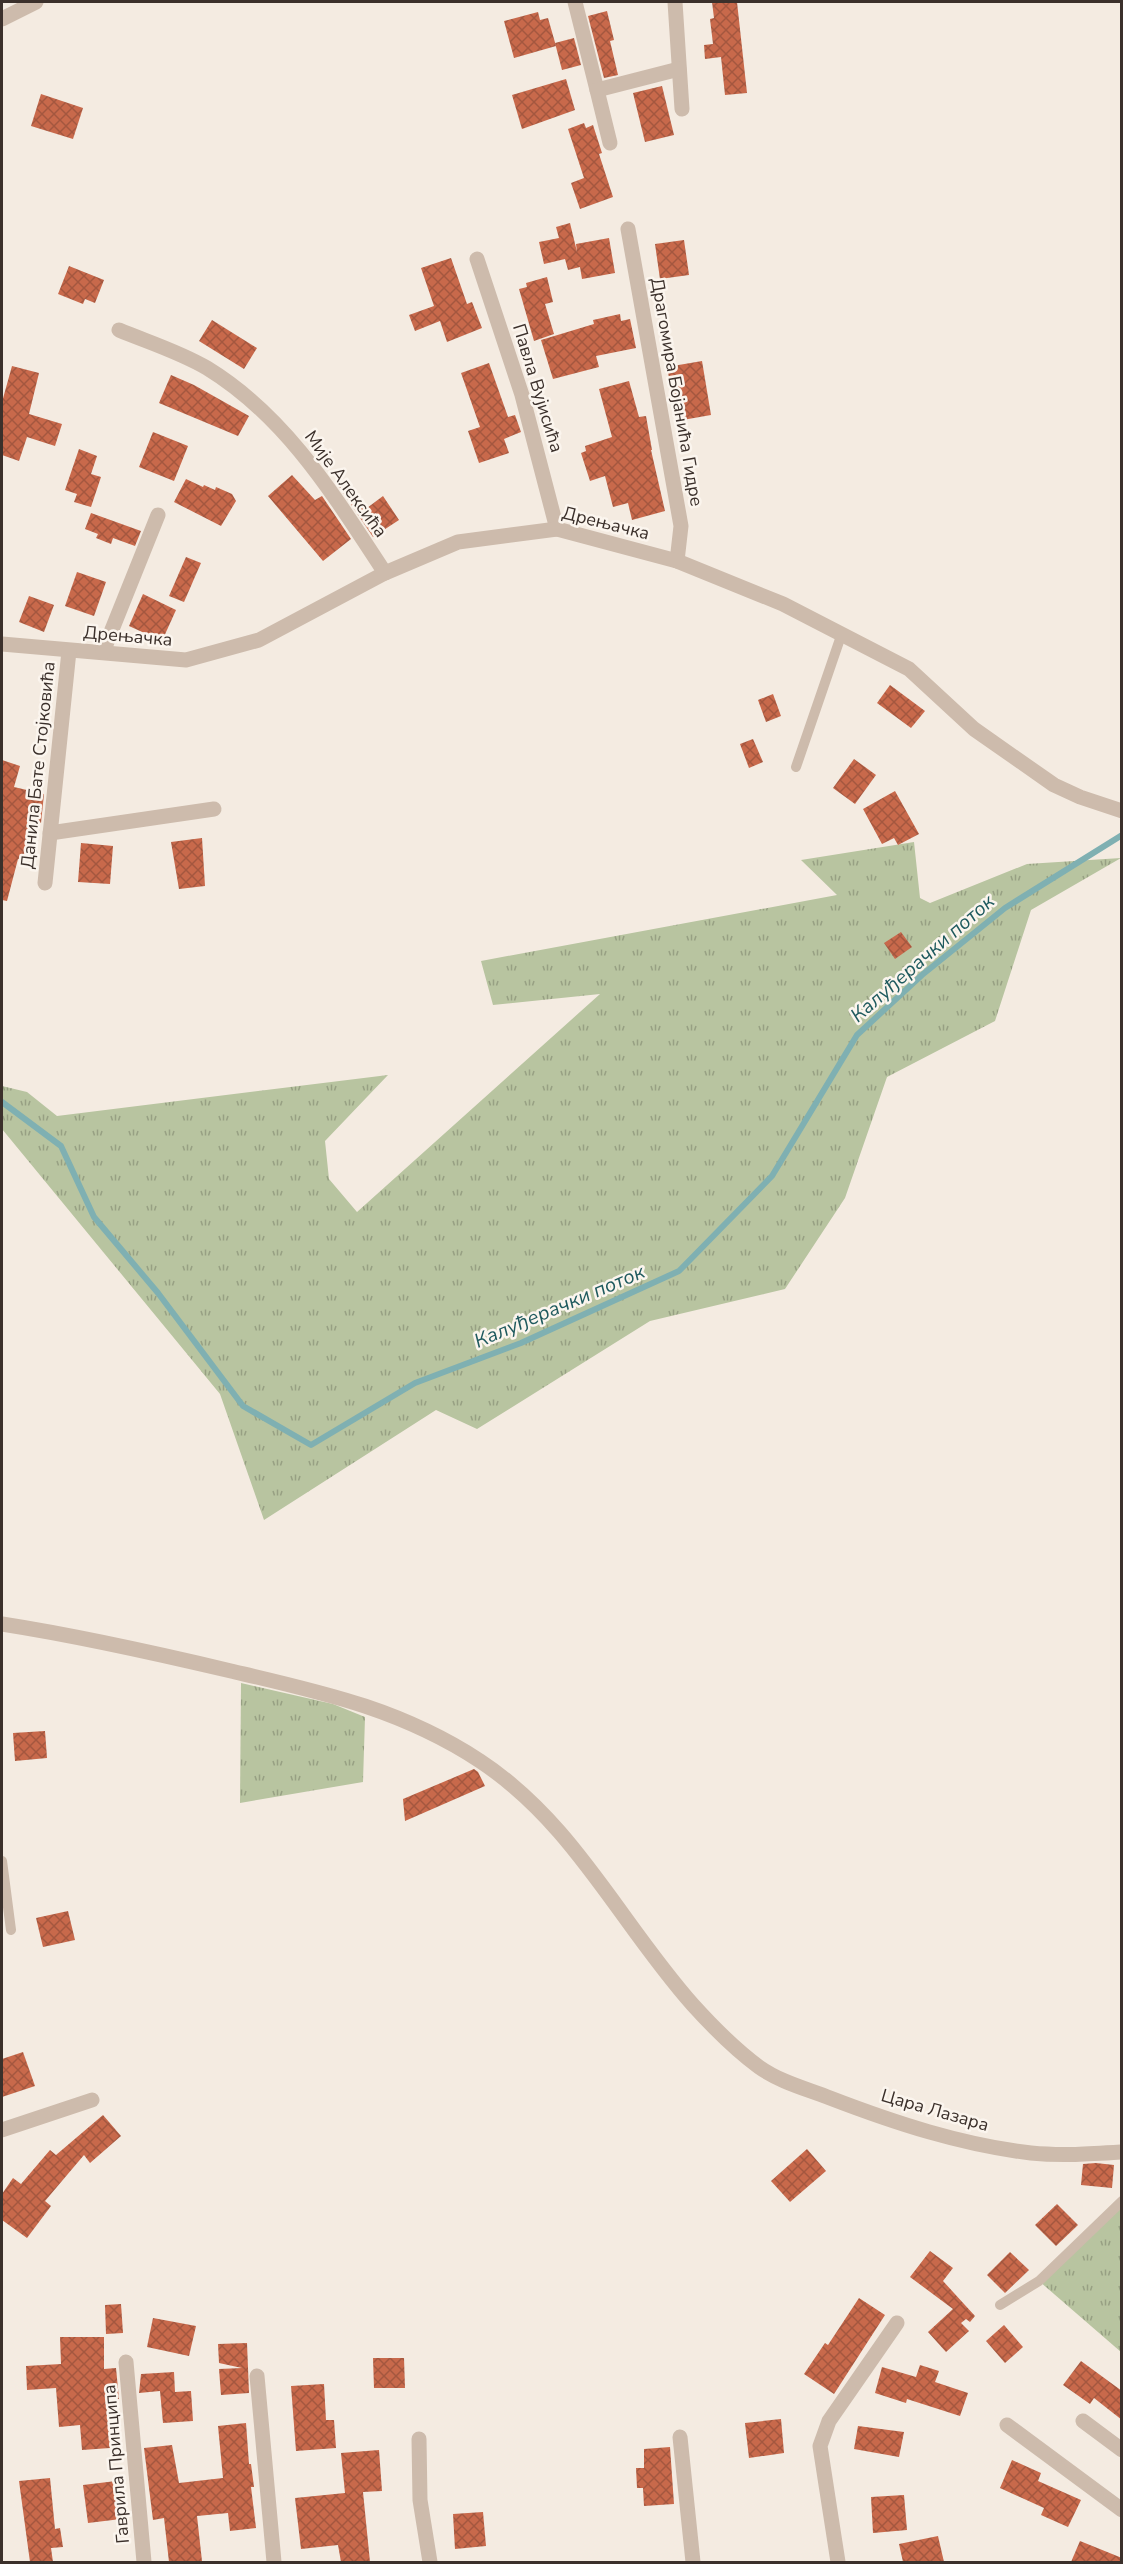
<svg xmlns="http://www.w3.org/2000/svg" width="1123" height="2564" font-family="'Nunito Sans',sans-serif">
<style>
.grass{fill:url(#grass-tufts)}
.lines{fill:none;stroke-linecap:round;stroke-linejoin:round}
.stream{stroke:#7fb0b2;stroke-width:6}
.building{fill:url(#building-cross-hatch)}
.service{stroke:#cdbbac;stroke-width:10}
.minor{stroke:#cdbbac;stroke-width:15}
.labels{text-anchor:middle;stroke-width:5;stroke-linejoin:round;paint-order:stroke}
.street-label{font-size:18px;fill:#3b302b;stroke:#fbf5ee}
.water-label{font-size:20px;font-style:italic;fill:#1f5a5e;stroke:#fbf5ee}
</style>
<defs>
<pattern id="grass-tufts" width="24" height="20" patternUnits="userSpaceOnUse" patternTransform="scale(1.5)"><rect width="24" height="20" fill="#b8c4a0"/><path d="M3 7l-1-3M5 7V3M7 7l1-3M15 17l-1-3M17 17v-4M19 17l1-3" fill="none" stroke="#97a083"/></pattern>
<pattern id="building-cross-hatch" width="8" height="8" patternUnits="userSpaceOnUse" patternTransform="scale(1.5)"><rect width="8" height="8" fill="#c8694b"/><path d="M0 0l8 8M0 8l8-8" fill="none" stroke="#a4573f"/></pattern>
</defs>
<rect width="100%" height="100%" fill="#f4ebe1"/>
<g class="grass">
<polygon points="914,842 920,898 930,903 1027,864 1121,858 1031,910 995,1021 887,1077 845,1198 785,1289 650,1321 477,1429 436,1410 264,1520 220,1394 2,1129 2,1086 27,1092 57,1116 388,1075 325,1141 329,1179 357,1212 600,994 493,1005 481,961 837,895 801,860"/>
<polygon points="241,1683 333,1704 365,1717 363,1782 240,1803"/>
<polygon points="1121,2208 1121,2352 1039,2281"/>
</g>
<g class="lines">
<polyline class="stream" points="2,1102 61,1146 94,1217 158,1293 243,1406 311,1445 415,1383 521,1343 679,1271 772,1176 857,1035 922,975 1005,908 1122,835"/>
</g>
<g class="building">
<polygon points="712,2 737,2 747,93 725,95 721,57 705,59 704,45 713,44 710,19 714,18"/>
<polygon points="607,11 614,40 610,41 618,75 604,78 588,16"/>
<polygon points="538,12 540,20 548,18 556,46 514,58 504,21"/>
<polygon points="574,38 581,65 562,70 555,43"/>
<polygon points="566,79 575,110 522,129 512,95"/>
<polygon points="662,86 674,135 645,142 633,93"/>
<polygon points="41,94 83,108 73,139 31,126"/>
<polygon points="584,123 586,128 593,125 602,153 599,154 613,197 580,209 571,183 584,178 568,129"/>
<polygon points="570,223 577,252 576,244 609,238 615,273 582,279 580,267 568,270 565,259 544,264 539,242 559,238 556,227"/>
<polygon points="684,240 689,275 660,279 655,244"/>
<polygon points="451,258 467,304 472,302 482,328 447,342 440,321 415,331 409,315 434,306 421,268"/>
<polygon points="69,266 104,280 95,303 85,299 83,304 58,294"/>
<polygon points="547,277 553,302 545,304 554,334 534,341 519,289 527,287 526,283"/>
<polygon points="620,314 621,321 630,319 636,348 596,356 599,367 553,379 541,340 594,324 593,320"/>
<polygon points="212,320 257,348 244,369 199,341"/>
<polygon points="702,361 711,415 677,421 667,367"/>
<polygon points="489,363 508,417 515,415 521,432 504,439 509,453 479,463 468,431 480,427 461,373"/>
<polygon points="12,366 39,373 29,414 62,424 55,446 27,437 19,461 2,455 2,402"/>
<polygon points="171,375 194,385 249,416 238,436 159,403"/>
<polygon points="629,381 639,417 646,416 652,450 651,450 665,511 632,520 628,503 613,507 605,476 590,481 581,453 586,451 585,446 612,437 599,389"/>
<polygon points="153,432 188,446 174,481 139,467"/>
<polygon points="79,449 97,456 91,474 101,477 91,507 74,502 77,494 65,490"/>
<polygon points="292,475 315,500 322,496 351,539 323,561 268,496"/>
<polygon points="186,479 203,487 204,485 215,490 216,487 232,494 236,501 221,526 174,502"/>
<polygon points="345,481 355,496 358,494 367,508 383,496 399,520 373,537 338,485"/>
<polygon points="91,513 141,531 135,546 113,538 111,544 96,538 98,534 85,529"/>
<polygon points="186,557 201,563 184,602 169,596"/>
<polygon points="77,572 106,582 94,616 65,606"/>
<polygon points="143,594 176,610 162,641 129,626"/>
<polygon points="29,596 54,605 44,632 19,622"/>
<polygon points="890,685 925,711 911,728 877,703"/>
<polygon points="773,694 781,716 766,722 758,700"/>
<polygon points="753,739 763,762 749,768 740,744"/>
<polygon points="854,759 876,775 855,804 833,788"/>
<polygon points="2,760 20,766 14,787 44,794 41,823 31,820 23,860 18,859 7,901 2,900"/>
<polygon points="895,791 919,834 898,845 894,838 882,844 863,809"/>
<polygon points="202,838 205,886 179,889 171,842"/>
<polygon points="81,843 113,846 110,884 78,882"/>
<polygon points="901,932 912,947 895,959 884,943"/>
<polygon points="45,1731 47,1758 15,1761 13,1733"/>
<polygon points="474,1769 478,1772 485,1786 405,1821 403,1799"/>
<polygon points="68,1911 75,1940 43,1947 36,1918"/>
<polygon points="23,2052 35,2086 2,2097 2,2059"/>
<polygon points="103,2115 121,2136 90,2163 84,2155 45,2201 51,2206 27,2238 2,2220 2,2194 13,2178 21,2184 50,2150 56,2155"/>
<polygon points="807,2149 826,2171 790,2202 771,2181"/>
<polygon points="1096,2163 1114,2165 1112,2188 1081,2185 1083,2164"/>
<polygon points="1057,2204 1078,2225 1056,2246 1035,2225"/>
<polygon points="930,2251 953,2268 943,2281 975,2316 970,2322 966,2319 961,2323 969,2331 946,2352 928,2332 953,2309 910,2277"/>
<polygon points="1010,2252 1029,2270 1005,2293 987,2275"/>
<polygon points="859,2298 885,2315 834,2394 804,2374 825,2343 828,2345"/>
<polygon points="121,2304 123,2333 106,2334 105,2305"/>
<polygon points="153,2318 196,2326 189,2356 147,2347"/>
<polygon points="1004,2325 1023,2347 1005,2363 986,2341"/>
<polygon points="60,2337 104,2337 104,2369 116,2368 119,2399 106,2400 110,2448 82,2450 80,2425 59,2427 56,2388 27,2390 26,2366 61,2364"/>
<polygon points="247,2343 249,2393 221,2395 219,2369 242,2368 219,2363 218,2344"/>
<polygon points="373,2358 404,2358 405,2388 374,2388"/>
<polygon points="1081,2361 1122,2391 1122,2420 1094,2398 1090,2404 1063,2385"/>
<polygon points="920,2365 939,2371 935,2382 968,2393 960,2416 907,2399 906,2403 875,2393 882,2367 916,2377"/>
<polygon points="174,2372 175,2392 191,2391 193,2421 163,2423 160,2391 139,2393 141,2374"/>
<polygon points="324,2384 326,2420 334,2420 336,2448 296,2451 291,2386"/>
<polygon points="781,2419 784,2453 749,2458 745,2423"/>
<polygon points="246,2423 249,2464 251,2464 254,2487 251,2487 256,2528 230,2531 228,2513 197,2516 202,2561 169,2562 164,2518 153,2520 144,2448 172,2445 179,2483 223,2478 218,2426"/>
<polygon points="858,2426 904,2432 899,2457 854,2449"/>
<polygon points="670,2447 674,2504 644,2506 643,2488 637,2488 636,2468 644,2468 644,2449"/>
<polygon points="379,2450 382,2491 363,2492 370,2562 341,2562 338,2545 301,2549 295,2498 345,2493 341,2453"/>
<polygon points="1012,2460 1041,2473 1038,2481 1081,2500 1068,2527 1041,2515 1044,2508 1000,2488"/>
<polygon points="50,2478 55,2529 60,2528 63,2547 51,2548 53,2562 30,2562 19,2481"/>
<polygon points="116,2481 121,2519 88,2523 83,2485"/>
<polygon points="904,2495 907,2530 873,2533 871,2497"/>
<polygon points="483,2512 486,2546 455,2549 453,2514"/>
<polygon points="938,2536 944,2562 903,2562 899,2544"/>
<polygon points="1080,2541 1122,2558 1122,2562 1071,2562"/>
</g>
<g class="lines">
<g class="service">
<polyline points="796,767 842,633"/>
<polyline points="2,1861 11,1930"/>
<polyline points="1000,2305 1039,2281 1122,2201"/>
</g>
<g class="minor">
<polyline points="575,2 597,90"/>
<polyline points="675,2 682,109"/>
<polyline points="2,19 36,2"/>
<polyline points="610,143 597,90 679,69"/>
<polyline points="628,229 681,526 677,561"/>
<polyline points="477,259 522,395 557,529"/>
<path d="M119,330C148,342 180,352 207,368C287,417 335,497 385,573"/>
<polyline points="2,644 186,660 259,640 385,573 458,542 557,529 677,561 783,604 909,669 974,729 1054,785 1080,797 1122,811"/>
<polyline points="103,652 158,515"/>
<polyline points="50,833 214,809"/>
<polyline points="45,883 69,651"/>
<path d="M2,1624C79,1636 155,1653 231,1671C321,1692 401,1709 480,1761C574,1823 620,1923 693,2005C712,2026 736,2050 759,2067C780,2082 807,2089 830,2098C895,2123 962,2145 1031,2153C1061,2156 1091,2154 1122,2152"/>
<polyline points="2,2130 92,2100"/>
<polyline points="126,2362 144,2562"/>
<polyline points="257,2376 274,2562"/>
<polyline points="1083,2421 1122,2450"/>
<polyline points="1007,2425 1122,2510"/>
<polyline points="680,2437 693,2562"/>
<polyline points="419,2439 420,2500 430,2562"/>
<polyline points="838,2562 820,2446 829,2421 897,2323"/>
</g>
</g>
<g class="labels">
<g class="street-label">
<text transform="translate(538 388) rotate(73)" y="6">Павла Вујисића</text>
<text transform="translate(677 392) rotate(80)" y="6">Драгомира Бојанића Гидре</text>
<text transform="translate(346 484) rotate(54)" y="6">Мије Алексића</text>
<text transform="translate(606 523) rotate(14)" y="6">Дрењачка</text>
<text transform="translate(128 636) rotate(5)" y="6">Дрењачка</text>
<text transform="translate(38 765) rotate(-84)" y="6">Данила Бате Стојковића</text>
<text transform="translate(935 2110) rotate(16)" y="6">Цара Лазара</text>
<text transform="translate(116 2464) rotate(-95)" y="6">Гаврила Принципа</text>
</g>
<g class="water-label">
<text transform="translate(922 958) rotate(-41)" y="7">Калуђерачки поток</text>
<text transform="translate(559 1306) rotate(-23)" y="7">Калуђерачки поток</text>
</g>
</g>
<rect width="1123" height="2564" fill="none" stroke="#3b302b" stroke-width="6"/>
</svg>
